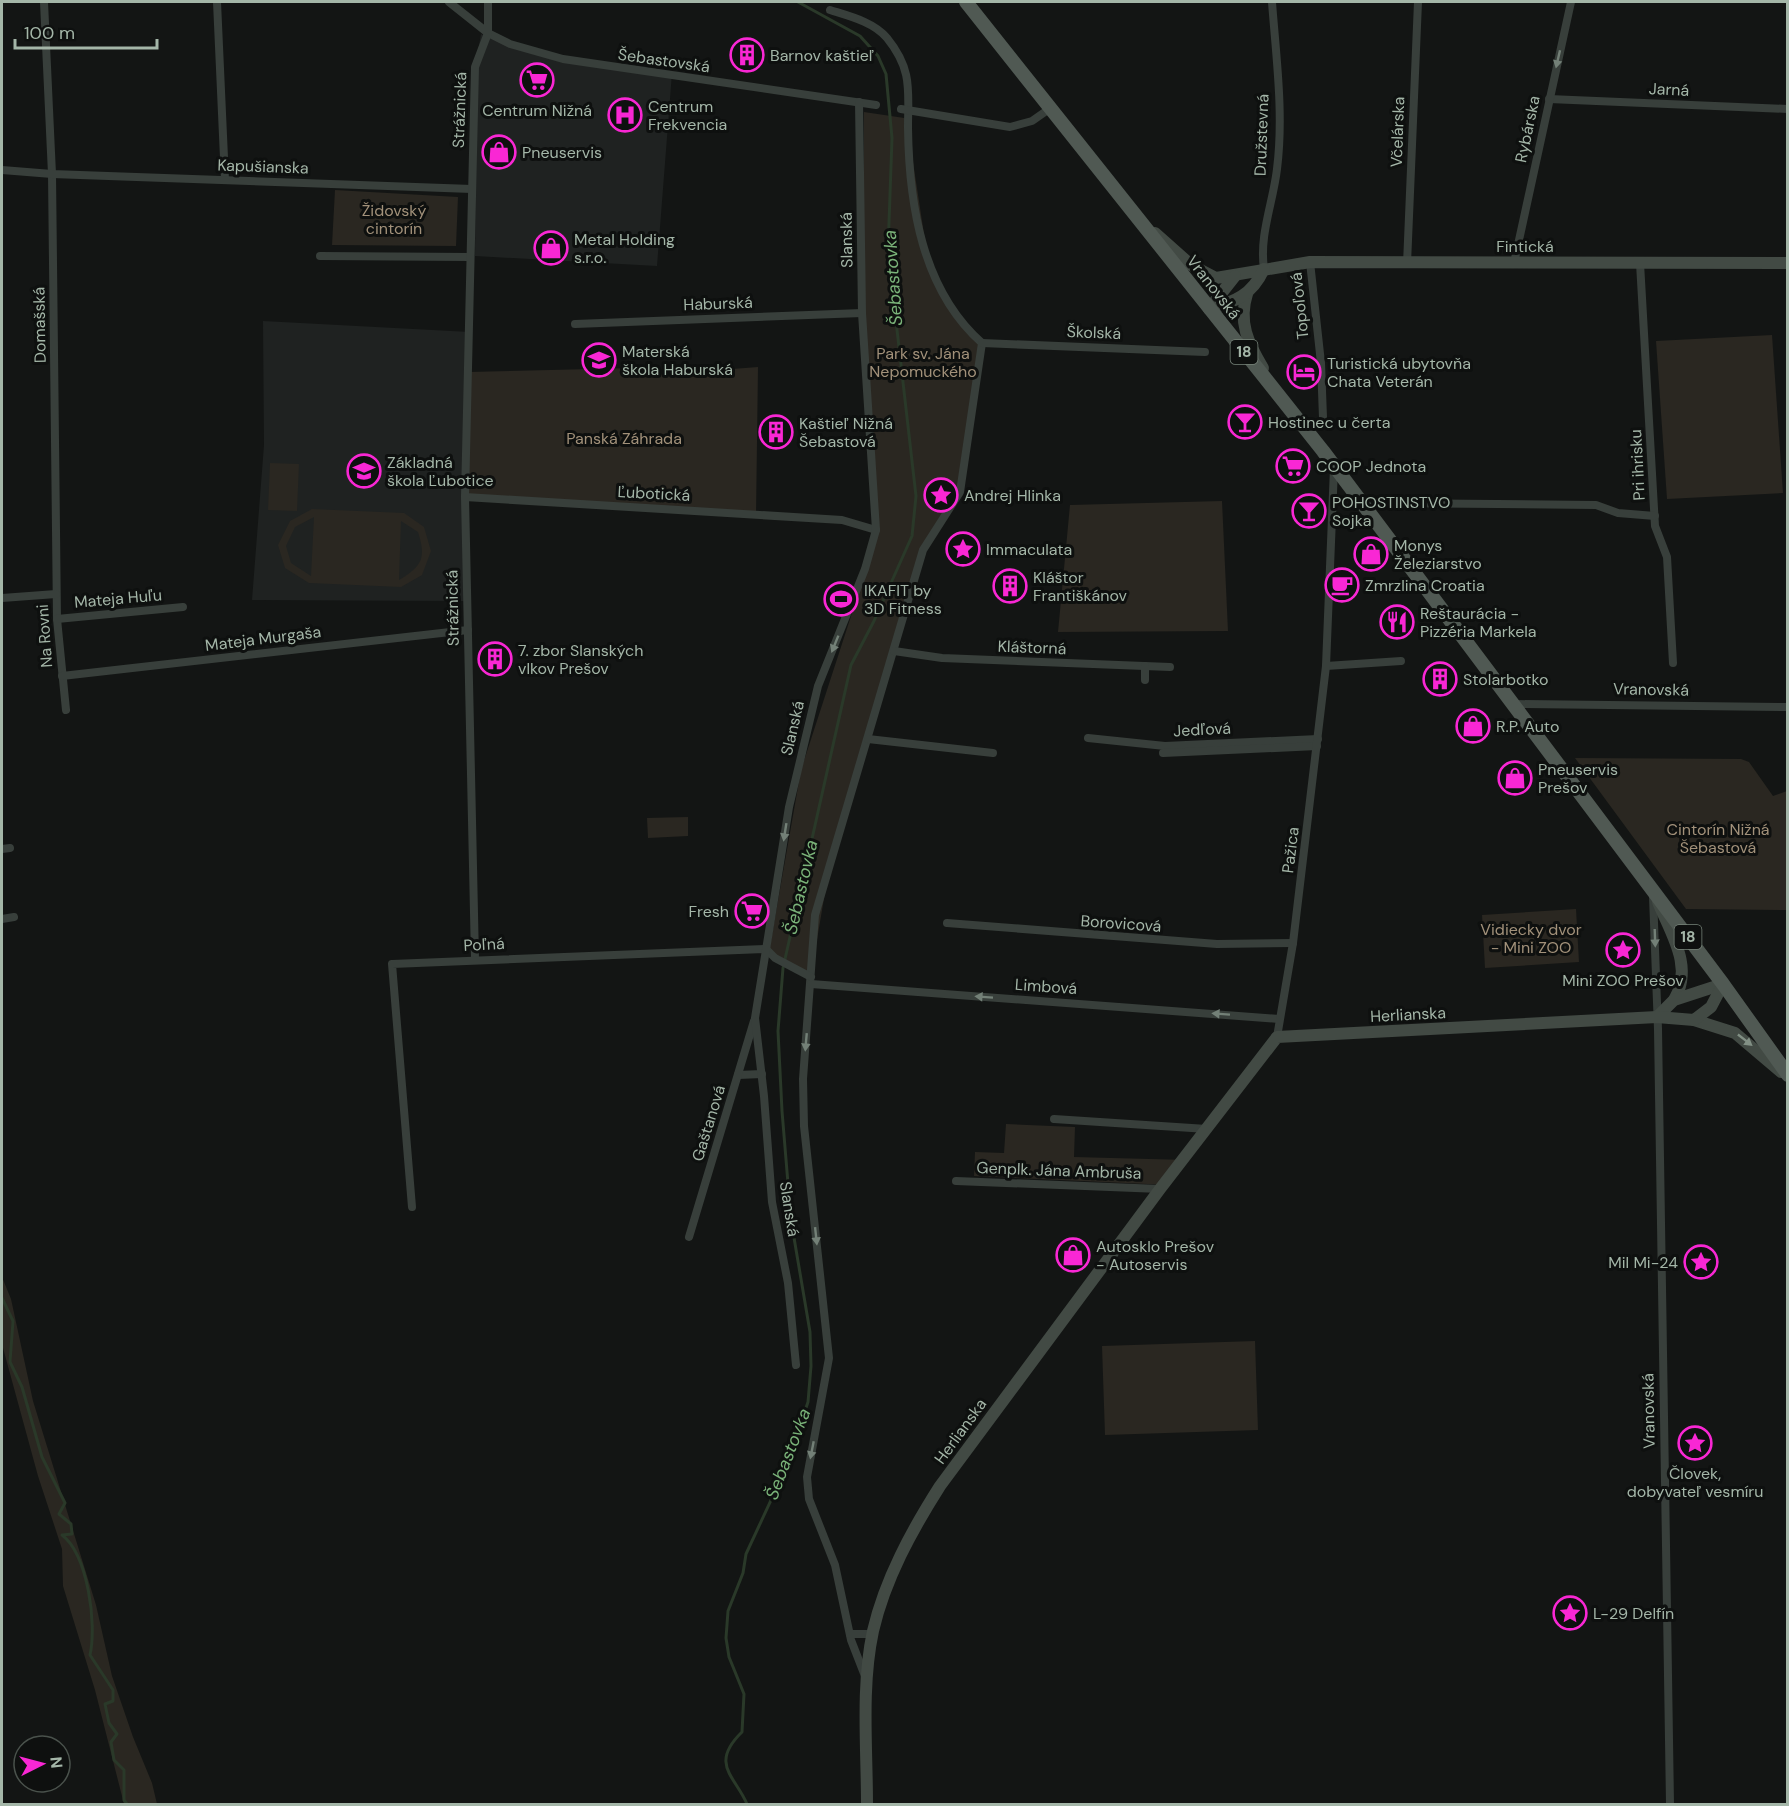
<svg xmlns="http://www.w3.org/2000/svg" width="1789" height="1806" font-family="'DM Sans',sans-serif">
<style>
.built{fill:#1f2221}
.green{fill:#2a2721;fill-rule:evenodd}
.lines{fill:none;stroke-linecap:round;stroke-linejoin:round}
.stream{stroke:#2a3929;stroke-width:3}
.street{stroke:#383f3b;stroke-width:8}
.secondary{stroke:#424a44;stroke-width:12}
.primary{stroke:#505953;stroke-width:14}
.oneway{fill:#738077}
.oneway2{fill:#829085}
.labels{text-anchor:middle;stroke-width:6;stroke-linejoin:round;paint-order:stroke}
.shield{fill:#0e100f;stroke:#77847a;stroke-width:1.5}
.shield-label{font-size:15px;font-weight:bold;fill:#a4b6a8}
.poi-label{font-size:16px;fill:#a4b6a8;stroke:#0e100f;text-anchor:start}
.street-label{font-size:16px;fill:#a4b6a8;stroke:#0e100f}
.park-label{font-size:16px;fill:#a2917a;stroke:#0e100f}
.water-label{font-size:18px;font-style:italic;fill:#7ab379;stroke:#0e100f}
</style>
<rect width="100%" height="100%" fill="#131514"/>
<g class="built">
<polygon points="481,34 515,49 672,73 657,266 475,256 476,62"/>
<polygon points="263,321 470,332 467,601 252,600 264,445"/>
</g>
<g class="green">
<polygon points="864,112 911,119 909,136 928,260 944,296 985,345 965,471 953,506 923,551 829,869 811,975 769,952 801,770 878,533 864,316"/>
<polygon points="335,190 458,197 456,246 332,245"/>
<polygon points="1772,335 1783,493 1667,499 1656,341"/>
<polygon points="758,367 756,516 464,497 469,372 634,368 655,375"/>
<polygon points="270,463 299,464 297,511 268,510"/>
<polygon points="1222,501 1228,631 1058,632 1070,505"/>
<path d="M312,509L404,513L424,527L431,551L422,575L401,587L309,583L285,568L278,545L290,521ZM314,517L311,576L291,563L286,546L295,527ZM401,521L418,532C426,557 423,566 399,580Z"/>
<polygon points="1575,758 1741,759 1749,762 1773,796 1787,791 1787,910 1686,909"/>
<polygon points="688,817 688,836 648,838 647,818"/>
<polygon points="1576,909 1579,962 1485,968 1482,915"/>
<polygon points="1006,1124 1075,1127 1074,1157 1187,1160 1169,1185 974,1176 975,1152 1004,1153"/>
<polygon points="2,1277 11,1299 33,1401 96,1605 112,1676 133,1737 152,1783 157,1804 124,1804 95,1690 63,1586 62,1549 38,1476 3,1348"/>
<polygon points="1255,1341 1258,1430 1105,1435 1102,1346"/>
</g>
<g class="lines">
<g class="stream">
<path d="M2,1298L13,1321L10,1362L22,1387L42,1457L65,1503L59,1514L71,1524L72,1534L62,1535C88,1555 97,1624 90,1655L113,1690V1701L105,1704L109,1723L117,1734L111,1742L114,1760L124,1770V1800L127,1804"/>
<path d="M747,1804C735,1776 709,1764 742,1732L744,1694L729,1657L726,1638L728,1611L743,1573L746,1554L785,1470L808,1402L811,1366L810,1332L791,1220L782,1111L778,1031L783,968L851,665L874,621L912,536L916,496L888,251L892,138L886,74L878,56L860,36L798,2"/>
</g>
<g class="street">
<polyline points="44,2 52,174 57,619 66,710"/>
<polyline points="217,2 225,180"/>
<polyline points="449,2 488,33 510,44 563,59 876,105"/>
<path d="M830,10C849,16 874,22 887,38C913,70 908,91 908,128C909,204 922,290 982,343L960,492L923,550L815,915L803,1079L804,1126L829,1358L807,1477L809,1499L835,1565L851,1640L865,1676"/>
<polyline points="1549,99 1788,109"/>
<polyline points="901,109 1010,127 1032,121 1052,107"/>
<polyline points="2,170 52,174 472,189"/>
<polyline points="320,256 470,257"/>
<polyline points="1310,262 1321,363 1323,418"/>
<polyline points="1514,263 1571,2"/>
<polyline points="1640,263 1655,526 1667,557 1673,663"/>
<polyline points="1407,264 1418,2"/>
<path d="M1264,269C1259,235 1273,203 1277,169C1284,114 1276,56 1272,2"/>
<polyline points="575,324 862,313"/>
<polyline points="982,343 1205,352"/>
<polyline points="465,497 842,520 876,530"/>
<polyline points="1379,503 1596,505 1618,513 1655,516"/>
<polyline points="2,598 56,594"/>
<polyline points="57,619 183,607"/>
<polyline points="894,651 942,658 1170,667"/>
<polyline points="1326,666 1401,661"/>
<polyline points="62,676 468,630"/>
<polyline points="1145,680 1145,666"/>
<polyline points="1514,704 1788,707"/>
<polyline points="1088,738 1165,746 1318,739"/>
<polyline points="868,739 993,753"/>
<polyline points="1163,753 1317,746"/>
<polyline points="2,849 10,848"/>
<polyline points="1653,896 1658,1029 1670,1804"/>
<polyline points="2,919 14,917"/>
<polyline points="947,923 1217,944 1293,943"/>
<polyline points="475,959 465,497 475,67 488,33 488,2"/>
<polyline points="811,984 1279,1019"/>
<polyline points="1277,1037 1293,943 1326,666 1334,468"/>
<polyline points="738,1075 762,1074"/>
<polyline points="1054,1119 1207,1129"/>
<polyline points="956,1181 1160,1189"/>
<polyline points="412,1207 392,964 766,949 775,958 811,977"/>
<polyline points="689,1237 754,1021"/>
<polyline points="796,1365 788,1283 772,1202 764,1096 755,1018 789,807 818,686 865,569 876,530 862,313 859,102"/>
<polyline points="850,1634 873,1634"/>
</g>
<g class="secondary">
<polyline points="1155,233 1191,265 1216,278 1310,262 1788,263"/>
<path d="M1247,294C1238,322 1248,343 1263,368"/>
<path d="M1209,309C1235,302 1252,295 1264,269"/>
<polyline points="1209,309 1235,276"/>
<path d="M1658,902C1671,934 1694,967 1674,1000"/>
<polyline points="1657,1017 1674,1000 1723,984"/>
<polyline points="1694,1020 1735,1033 1781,1072"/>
<path d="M867,1804C867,1747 861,1687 873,1631C885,1579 912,1530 940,1486L1160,1189L1277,1037L1657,1017L1694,1020L1711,1007L1723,984"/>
</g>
<polyline class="primary" points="966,2 1323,451 1723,984 1788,1075"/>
</g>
<defs><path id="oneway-solid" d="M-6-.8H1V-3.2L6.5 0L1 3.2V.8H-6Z" transform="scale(1.5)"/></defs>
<g class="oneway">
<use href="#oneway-solid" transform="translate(1558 59) rotate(103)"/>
<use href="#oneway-solid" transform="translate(835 644) rotate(112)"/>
<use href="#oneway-solid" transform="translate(785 832) rotate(99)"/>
<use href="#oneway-solid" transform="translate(1655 938) rotate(88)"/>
<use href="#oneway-solid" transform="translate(984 997) rotate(-176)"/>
<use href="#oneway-solid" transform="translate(1221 1014) rotate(-176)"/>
<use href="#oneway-solid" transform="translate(806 1042) rotate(95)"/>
<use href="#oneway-solid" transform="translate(816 1236) rotate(84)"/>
<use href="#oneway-solid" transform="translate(812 1450) rotate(101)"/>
</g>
<use class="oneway2" href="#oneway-solid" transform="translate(1745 1040) rotate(38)"/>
<defs>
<g id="building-ring" transform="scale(1.725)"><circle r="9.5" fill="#0e100f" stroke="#f927d4" stroke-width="1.5"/><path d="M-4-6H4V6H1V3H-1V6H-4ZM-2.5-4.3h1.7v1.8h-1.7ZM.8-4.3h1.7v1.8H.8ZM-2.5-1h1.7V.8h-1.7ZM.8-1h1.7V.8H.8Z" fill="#f927d4"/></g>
<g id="supermarket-ring" transform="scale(1.725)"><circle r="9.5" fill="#0e100f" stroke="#f927d4" stroke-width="1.5"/><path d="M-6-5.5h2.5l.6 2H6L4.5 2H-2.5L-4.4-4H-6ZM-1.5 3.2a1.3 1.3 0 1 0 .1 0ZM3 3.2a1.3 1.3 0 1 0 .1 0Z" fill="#f927d4"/></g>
<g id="hospital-ring" transform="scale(1.725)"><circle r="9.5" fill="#0e100f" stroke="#f927d4" stroke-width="1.5"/><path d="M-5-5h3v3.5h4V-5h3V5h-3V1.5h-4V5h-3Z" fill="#f927d4"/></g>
<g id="shop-ring" transform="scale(1.725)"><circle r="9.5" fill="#0e100f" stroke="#f927d4" stroke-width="1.5"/><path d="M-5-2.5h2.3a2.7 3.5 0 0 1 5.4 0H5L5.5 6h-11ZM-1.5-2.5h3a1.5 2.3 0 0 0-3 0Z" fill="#f927d4"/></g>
<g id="school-ring" transform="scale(1.725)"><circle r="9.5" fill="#0e100f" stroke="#f927d4" stroke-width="1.5"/><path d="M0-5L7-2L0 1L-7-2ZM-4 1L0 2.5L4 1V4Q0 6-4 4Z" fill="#f927d4"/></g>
<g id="hotel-ring" transform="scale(1.725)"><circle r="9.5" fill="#0e100f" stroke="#f927d4" stroke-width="1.5"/><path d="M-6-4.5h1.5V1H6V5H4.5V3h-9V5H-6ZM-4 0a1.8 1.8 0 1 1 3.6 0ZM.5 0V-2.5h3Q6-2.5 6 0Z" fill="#f927d4"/></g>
<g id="bar-ring" transform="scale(1.725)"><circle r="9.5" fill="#0e100f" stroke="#f927d4" stroke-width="1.5"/><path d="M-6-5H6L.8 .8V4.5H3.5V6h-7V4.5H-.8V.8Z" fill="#f927d4"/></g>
<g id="sight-ring" transform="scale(1.725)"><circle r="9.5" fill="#0e100f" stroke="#f927d4" stroke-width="1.5"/><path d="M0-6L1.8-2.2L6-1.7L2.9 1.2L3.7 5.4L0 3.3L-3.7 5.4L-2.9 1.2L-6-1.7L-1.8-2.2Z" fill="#f927d4"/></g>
<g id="cafe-ring" transform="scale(1.725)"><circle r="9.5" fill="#0e100f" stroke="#f927d4" stroke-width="1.5"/><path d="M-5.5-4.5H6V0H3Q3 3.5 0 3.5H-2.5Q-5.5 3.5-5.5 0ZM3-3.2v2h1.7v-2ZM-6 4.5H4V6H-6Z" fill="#f927d4"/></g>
<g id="stadium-ring" transform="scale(1.725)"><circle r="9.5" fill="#0e100f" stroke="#f927d4" stroke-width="1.5"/><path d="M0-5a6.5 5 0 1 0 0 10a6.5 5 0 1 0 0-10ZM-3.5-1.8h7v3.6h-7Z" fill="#f927d4"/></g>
<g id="restaurant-ring" transform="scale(1.725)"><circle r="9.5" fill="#0e100f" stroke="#f927d4" stroke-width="1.5"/><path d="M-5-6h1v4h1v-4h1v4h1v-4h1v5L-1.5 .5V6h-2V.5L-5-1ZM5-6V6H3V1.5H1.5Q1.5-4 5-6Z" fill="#f927d4"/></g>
</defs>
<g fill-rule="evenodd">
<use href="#building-ring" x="747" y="55"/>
<use href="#supermarket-ring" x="537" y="80"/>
<use href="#hospital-ring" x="625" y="115"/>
<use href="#shop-ring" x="499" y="152"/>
<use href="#shop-ring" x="551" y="248"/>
<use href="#school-ring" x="599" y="360"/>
<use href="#hotel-ring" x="1304" y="372"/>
<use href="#bar-ring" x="1245" y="422"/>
<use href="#building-ring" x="776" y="432"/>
<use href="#supermarket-ring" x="1293" y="466"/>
<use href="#school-ring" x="364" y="471"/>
<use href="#sight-ring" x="941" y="495"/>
<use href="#bar-ring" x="1309" y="511"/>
<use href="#sight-ring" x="963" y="549"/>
<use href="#shop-ring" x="1371" y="554"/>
<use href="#cafe-ring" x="1342" y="585"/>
<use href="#building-ring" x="1010" y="586"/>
<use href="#stadium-ring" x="841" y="599"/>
<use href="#restaurant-ring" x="1397" y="622"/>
<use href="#building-ring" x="495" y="659"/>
<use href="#building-ring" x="1440" y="679"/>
<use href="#shop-ring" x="1473" y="726"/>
<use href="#shop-ring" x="1515" y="778"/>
<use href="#supermarket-ring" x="752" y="911"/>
<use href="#sight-ring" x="1623" y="950"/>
<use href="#shop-ring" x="1073" y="1255"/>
<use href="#sight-ring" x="1701" y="1262"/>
<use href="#sight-ring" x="1695" y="1443"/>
<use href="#sight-ring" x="1570" y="1613"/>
</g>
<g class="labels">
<g class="shield">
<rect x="1230.5" y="340" width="27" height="24" rx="4.5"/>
<rect x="1674.5" y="925" width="27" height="24" rx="4.5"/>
</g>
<g class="shield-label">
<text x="1244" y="357">18</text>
<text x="1688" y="942">18</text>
</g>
<g class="poi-label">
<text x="770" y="61">Barnov kaštieľ</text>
<text x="648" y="112">Centrum<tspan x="648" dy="18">Frekvencia</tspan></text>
<text x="537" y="116" text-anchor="middle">Centrum Nižná</text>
<text x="522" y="158">Pneuservis</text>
<text x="574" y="245">Metal Holding<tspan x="574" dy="18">s.r.o.</tspan></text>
<text x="622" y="357">Materská<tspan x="622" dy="18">škola Haburská</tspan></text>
<text x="1327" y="369">Turistická ubytovňa<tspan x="1327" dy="18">Chata Veterán</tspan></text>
<text x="1268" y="428">Hostinec u čerta</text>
<text x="799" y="429">Kaštieľ Nižná<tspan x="799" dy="18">Šebastová</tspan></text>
<text x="387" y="468">Základná<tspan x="387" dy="18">škola Ľubotice</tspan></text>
<text x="1316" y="472">COOP Jednota</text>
<text x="964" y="501">Andrej Hlinka</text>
<text x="1332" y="508">POHOSTINSTVO<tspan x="1332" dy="18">Sojka</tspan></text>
<text x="1394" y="551">Monys<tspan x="1394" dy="18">Železiarstvo</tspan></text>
<text x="986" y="555">Immaculata</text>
<text x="1033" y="583">Kláštor<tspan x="1033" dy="18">Františkánov</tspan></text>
<text x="1365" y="591">Zmrzlina Croatia</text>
<text x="864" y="596">IKAFIT by<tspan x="864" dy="18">3D Fitness</tspan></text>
<text x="1420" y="619">Reštaurácia -<tspan x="1420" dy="18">Pizzéria Markela</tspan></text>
<text x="518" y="656">7. zbor Slanských<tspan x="518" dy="18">vlkov Prešov</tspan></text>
<text x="1463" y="685">Stolarbotko</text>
<text x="1496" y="732">R.P. Auto</text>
<text x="1538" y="775">Pneuservis<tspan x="1538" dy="18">Prešov</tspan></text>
<text x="729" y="917" text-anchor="end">Fresh</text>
<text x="1623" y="986" text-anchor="middle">Mini ZOO Prešov</text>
<text x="1096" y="1252">Autosklo Prešov<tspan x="1096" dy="18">- Autoservis</tspan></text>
<text x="1678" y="1268" text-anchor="end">Mil Mi-24</text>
<text x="1695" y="1479" text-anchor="middle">Človek,<tspan x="1695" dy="18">dobyvateľ vesmíru</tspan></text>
<text x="1593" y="1619">L-29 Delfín</text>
</g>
<g class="street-label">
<text transform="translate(664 60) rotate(8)" y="6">Šebastovská</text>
<text transform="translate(1669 89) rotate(3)" y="6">Jarná</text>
<text transform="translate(459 110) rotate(-88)" y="6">Strážnická</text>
<text transform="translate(1527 129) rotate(-78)" y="6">Rybárska</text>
<text transform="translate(1397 132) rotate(-88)" y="6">Včelárska</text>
<text transform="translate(1261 135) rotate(-88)" y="6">Družstevná</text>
<text transform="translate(263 166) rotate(2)" y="6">Kapušianska</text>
<text transform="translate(846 240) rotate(-91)" y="6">Slanská</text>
<text x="1525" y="252">Fintická</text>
<text transform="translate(1214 287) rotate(52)" y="6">Vranovská</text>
<text transform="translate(718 303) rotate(-2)" y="6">Haburská</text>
<text transform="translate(1299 306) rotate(-96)" y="6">Topoľová</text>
<text transform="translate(39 325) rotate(-91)" y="6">Domašská</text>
<text transform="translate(1094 332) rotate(2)" y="6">Školská</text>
<text transform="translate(1637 465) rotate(-93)" y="6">Pri ihrisku</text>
<text transform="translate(654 493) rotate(3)" y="6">Ľubotická</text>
<text transform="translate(118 598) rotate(-5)" y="6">Mateja Huľu</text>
<text transform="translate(452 608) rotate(-91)" y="6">Strážnická</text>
<text transform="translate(44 636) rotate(-94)" y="6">Na Rovni</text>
<text transform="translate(263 638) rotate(-7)" y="6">Mateja Murgaša</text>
<text transform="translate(1032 647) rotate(2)" y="6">Kláštorná</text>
<text transform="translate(1651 689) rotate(1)" y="6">Vranovská</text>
<text transform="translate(792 728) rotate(-77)" y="6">Slanská</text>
<text transform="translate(1202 729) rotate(-3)" y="6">Jedľová</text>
<text transform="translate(1290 850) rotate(-83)" y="6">Pažica</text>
<text transform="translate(1121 923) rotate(4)" y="6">Borovicová</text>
<text transform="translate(484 944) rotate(-3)" y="6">Poľná</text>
<text transform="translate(1046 986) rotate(4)" y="6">Limbová</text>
<text transform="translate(1408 1014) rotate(-3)" y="6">Herlianska</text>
<text transform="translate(708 1123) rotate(-73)" y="6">Gaštanová</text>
<text transform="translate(1059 1170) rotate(2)" y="6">Genplk. Jána Ambruša</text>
<text transform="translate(790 1209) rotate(81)" y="6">Slanská</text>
<text transform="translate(1648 1411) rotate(-91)" y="6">Vranovská</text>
<text transform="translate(960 1431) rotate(-54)" y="6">Herlianska</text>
</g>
<g class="park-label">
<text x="394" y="216">Židovský<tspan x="394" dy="18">cintorín</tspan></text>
<text x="923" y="359">Park sv. Jána<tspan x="923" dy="18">Nepomuckého</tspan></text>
<text x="624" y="444">Panská Záhrada</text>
<text x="1718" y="835">Cintorín Nižná<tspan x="1718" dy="18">Šebastová</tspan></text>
<text x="1531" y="935">Vidiecky dvor<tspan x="1531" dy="18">- Mini ZOO</tspan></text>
</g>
<g class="water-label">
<text transform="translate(893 278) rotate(-94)" y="6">Šebastovka</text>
<text transform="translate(801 887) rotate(-77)" y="6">Šebastovka</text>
<text transform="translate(788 1454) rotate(-69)" y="6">Šebastovka</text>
</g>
</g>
<rect width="1789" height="1806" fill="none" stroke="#a4b6a8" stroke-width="6"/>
<g transform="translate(42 1764) rotate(84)"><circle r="28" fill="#0e100f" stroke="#4a524c" stroke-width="1.5"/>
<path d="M0-4.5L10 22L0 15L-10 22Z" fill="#f927d4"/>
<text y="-9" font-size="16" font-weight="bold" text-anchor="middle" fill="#a4b6a8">N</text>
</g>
<path d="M15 39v9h142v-9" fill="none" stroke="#a4b6a8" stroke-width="3"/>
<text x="24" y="39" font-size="18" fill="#a4b6a8" stroke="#0e100f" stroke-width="4.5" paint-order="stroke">100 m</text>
</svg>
